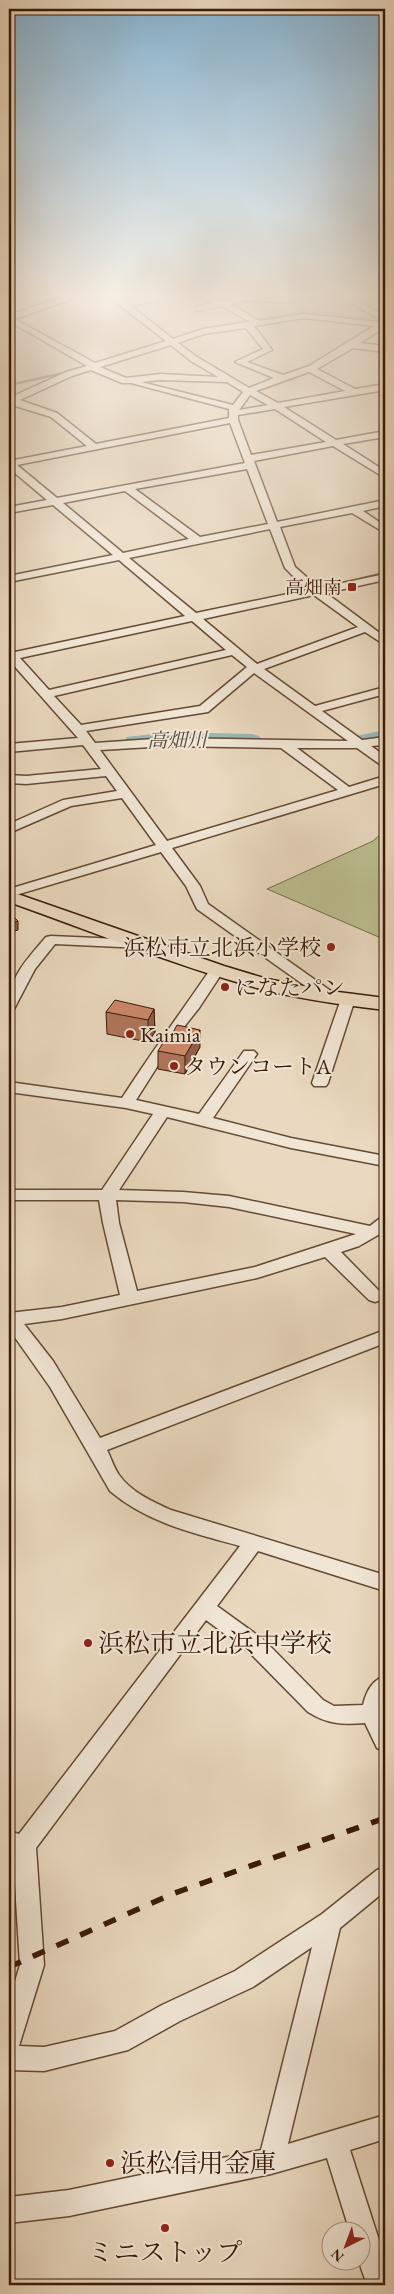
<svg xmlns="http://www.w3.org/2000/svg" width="394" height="2294" font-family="'EB Garamond','Noto Serif JP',serif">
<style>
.green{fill:#bbbe90;stroke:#7a6c4b}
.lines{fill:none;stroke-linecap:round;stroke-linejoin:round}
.stream-far1{stroke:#727971;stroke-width:2.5}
.stream{stroke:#727971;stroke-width:3}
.river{fill:#98b9b8;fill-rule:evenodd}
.minor-casing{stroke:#654a34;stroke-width:3}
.major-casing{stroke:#391a06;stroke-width:3}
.minor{fill:#f1e6d6;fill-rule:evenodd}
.major{fill:#ead9c0;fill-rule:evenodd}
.rail{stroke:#391a06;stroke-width:5.5;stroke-dasharray:13 13;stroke-linecap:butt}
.wall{fill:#b1765c;stroke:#391a06}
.shaded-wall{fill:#90604b;stroke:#391a06}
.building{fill:#ce896b;stroke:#391a06}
.poi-dot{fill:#8f2418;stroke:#f1e6d6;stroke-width:2}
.labels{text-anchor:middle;stroke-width:4;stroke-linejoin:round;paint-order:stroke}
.far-poi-label{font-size:19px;fill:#391a06;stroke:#f1e6d6;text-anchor:end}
.far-water-label{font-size:20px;font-style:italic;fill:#564a3b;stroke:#f1e6d6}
.poi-label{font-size:22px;fill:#391a06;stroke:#f1e6d6;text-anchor:start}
.near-poi-label{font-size:26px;fill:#391a06;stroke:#f1e6d6;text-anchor:start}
</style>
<rect width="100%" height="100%" fill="#ead9c0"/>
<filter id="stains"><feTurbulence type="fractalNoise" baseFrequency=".004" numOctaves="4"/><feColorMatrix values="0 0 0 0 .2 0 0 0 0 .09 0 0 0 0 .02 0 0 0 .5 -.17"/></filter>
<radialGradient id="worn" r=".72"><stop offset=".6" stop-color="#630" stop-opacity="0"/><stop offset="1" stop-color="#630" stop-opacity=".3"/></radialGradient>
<polygon class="green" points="385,830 385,935 381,938 267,889 373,841"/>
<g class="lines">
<polyline class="stream-far1" points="9,385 68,372"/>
<polyline class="stream" points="340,584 385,573"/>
<g class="river">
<polygon points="301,311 320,311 375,318 382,322 375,326 320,319 301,319 229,330 222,326 229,322"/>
<polygon points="385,730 385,742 363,746 356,744 353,740 356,736"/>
<polygon points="170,732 252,734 259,736 262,740 259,744 252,746 170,744 134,747 127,745 124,741 127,737"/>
</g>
<g class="minor-casing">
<g id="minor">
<path d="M101,294H111L126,302L160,294H172L171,296L131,306L173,339L203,329L250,322L222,306L196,311V307L214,303L189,296L188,294H199L224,301L242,297L291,298L295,294H303L293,302L242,301L231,304L259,321L304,314L378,322L380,319L334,294H343L385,315V327L360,343L385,346V352L353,348L317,369L355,389L385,384V390L284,407L336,440L385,431V437L343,444L385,471V478L333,446L254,461L277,522L385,500V506L363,511L385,526V533L352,513L280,527L295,567L319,588L385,574V580L326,593L385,637V645L365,632L264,669L315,706L385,687V694L322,711L362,740L385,737V745L371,746L385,756V766L381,765L357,748H297L349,787L385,776V784L172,848L200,886L208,904L335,994L337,997L335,1000H325L197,909L186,886L161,852L9,897V889L156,845L122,798L71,806L9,833V824L63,800L117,791L106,776L26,784L9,783V775L26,776L101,769L83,745L9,752V744L78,738L9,660V650L15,652L185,616L119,560L9,582V576L113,555L53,505L9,513V507L47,500L9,468V461L87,446L51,417L9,404V398L66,372L87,366L9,321V316L95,363L166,341L118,304ZM304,318L374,326L309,366L283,375L247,362L272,350L254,326ZM246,328L263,349L235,362L274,378L249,388L197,357L178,343L204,334ZM171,345L191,361L218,377L160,374L126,378L100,367ZM91,370L122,383H131L229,409V418L96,444L57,413L20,400L72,376ZM309,372L345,391L278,403L256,391ZM160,380L227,382L243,392L233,405L141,382ZM250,395L268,405L239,410ZM275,409L326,442L251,455L238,420V415ZM230,423L245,463L57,498L17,465ZM247,469L268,524L200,537L135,489ZM125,491L189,539L123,553L63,503ZM270,529L285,568L307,590L196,613L129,558ZM314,595L358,627L257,664L203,619ZM192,621L226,650L49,690L20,658ZM232,655L247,667L200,706L81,725L54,696ZM254,673L348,741L168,738L95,743L86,731L208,712ZM168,746L281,748L338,790L167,841L100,750Z"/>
<path d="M51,936L142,940L149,944L142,948L55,944L35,969L14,1009L9,1010C9,976 25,962 46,937Z"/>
<path d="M217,966L224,970L199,1008L176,1037L136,1100L199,1114L244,1051H254L257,1054L213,1118L291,1138L385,1156V1166L291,1148L167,1117L119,1190L183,1192L229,1196L370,1226L379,1219L385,1218V1231L359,1246L341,1252L384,1296L381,1300L375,1302L369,1300L325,1257L257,1278L62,1319L24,1324L53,1361L100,1438L385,1330V1343L107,1450C111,1458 114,1468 119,1475C131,1492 153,1502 171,1510L385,1575V1591L258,1551L217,1606L264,1640L323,1700L334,1706L363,1705C366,1692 372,1680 385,1676V1751L377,1748L365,1723C343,1725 327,1724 308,1712L249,1652L206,1620L36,1848L44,1965L19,2046L44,2047L115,2031L162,2005L235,1971L322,1914L377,1870L385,1867V1891L340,1928L288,2144L385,2115V2139L350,2150L385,2259V2285H367L359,2262H362V2232H350L327,2158L271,2174L69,2216L9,2223V2197L69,2190L261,2150L312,1947L253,1987L180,2021L128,2050L44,2071L9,2070V2001L20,1965L13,1852L9,1851V1831L19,1834L240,1546C193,1533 148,1523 110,1491L50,1387L9,1329V1313L62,1307L120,1295L103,1223L99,1200H9V1190H102L153,1114L126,1108L9,1092V1082L122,1098C151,1053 182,1011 212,967ZM116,1200L183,1202L229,1207L356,1234L255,1267L137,1291L119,1223Z"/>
<polygon points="348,995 355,999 328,1083 326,1086 314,1086 312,1083 341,999"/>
</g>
</g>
<g class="major-casing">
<g id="major">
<polygon points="72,294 86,294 9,321 9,315"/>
<path d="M9,891L224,966L267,979L330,991L385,998V1010C343,1005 299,999 257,988C173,965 91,931 9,902Z"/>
</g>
</g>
<use href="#minor" class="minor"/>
<use href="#major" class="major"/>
<polyline class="rail" points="9,1967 172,1894 385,1818"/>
</g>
<g class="wall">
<polygon points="154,1009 155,1032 148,1042 107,1034 106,1012"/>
<polygon points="200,1047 185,1074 158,1069 158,1051"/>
</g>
<g class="shaded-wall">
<polygon points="18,921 18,930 9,933 9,924"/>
<polygon points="154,1009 155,1032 148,1042 148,1020"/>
<polygon points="200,1030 200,1047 185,1074 185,1056"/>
</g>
<g class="building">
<polygon points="9,912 18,921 9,924"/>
<polygon points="115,1000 154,1009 148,1020 106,1012"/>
<polygon points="177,1025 200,1030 185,1056 158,1051 164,1041 168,1042"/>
</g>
<linearGradient id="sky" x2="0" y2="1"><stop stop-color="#88b6d5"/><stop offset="0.48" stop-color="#f6eee3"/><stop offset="1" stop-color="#f6eee3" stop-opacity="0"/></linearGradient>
<rect width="394" height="615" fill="url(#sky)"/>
<g class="poi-dot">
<rect x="347" y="582" width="10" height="10" rx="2.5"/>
<circle cx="331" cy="947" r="5"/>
<circle cx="225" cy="987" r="5"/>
<circle cx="130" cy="1034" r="5"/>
<circle cx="174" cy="1066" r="5"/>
<circle cx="88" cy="1643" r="5"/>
<circle cx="110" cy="2163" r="5"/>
<circle cx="165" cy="2228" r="5"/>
</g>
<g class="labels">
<g class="far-poi-label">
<text x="342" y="594">高畑南</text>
</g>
<g class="far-water-label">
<text transform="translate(177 740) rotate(-1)" y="7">高畑川</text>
</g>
<g class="poi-label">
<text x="321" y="955" text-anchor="end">浜松市立北浜小学校</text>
<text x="235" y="995">になたパン</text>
<text x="140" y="1042">Kaimia</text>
<text x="184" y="1074">タウンコートA</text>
</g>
<g class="near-poi-label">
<text x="98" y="1652">浜松市立北浜中学校</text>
<text x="120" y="2172">浜松信用金庫</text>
<text x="165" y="2261" text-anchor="middle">ミニストップ</text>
</g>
</g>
<rect width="394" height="2294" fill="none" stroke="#ead9c0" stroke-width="30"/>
<rect x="10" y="10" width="374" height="2274" fill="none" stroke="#391a06" stroke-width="2.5"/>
<rect x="15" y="15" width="364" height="2264" fill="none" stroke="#391a06"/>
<g transform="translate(346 2246) rotate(222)"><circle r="24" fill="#f1e6d6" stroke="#a79483"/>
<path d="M0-4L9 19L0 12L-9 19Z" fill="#8f2418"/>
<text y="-8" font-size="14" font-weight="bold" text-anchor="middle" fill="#391a06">N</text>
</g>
<rect width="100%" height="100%" filter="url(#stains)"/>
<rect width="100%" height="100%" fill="url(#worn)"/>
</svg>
